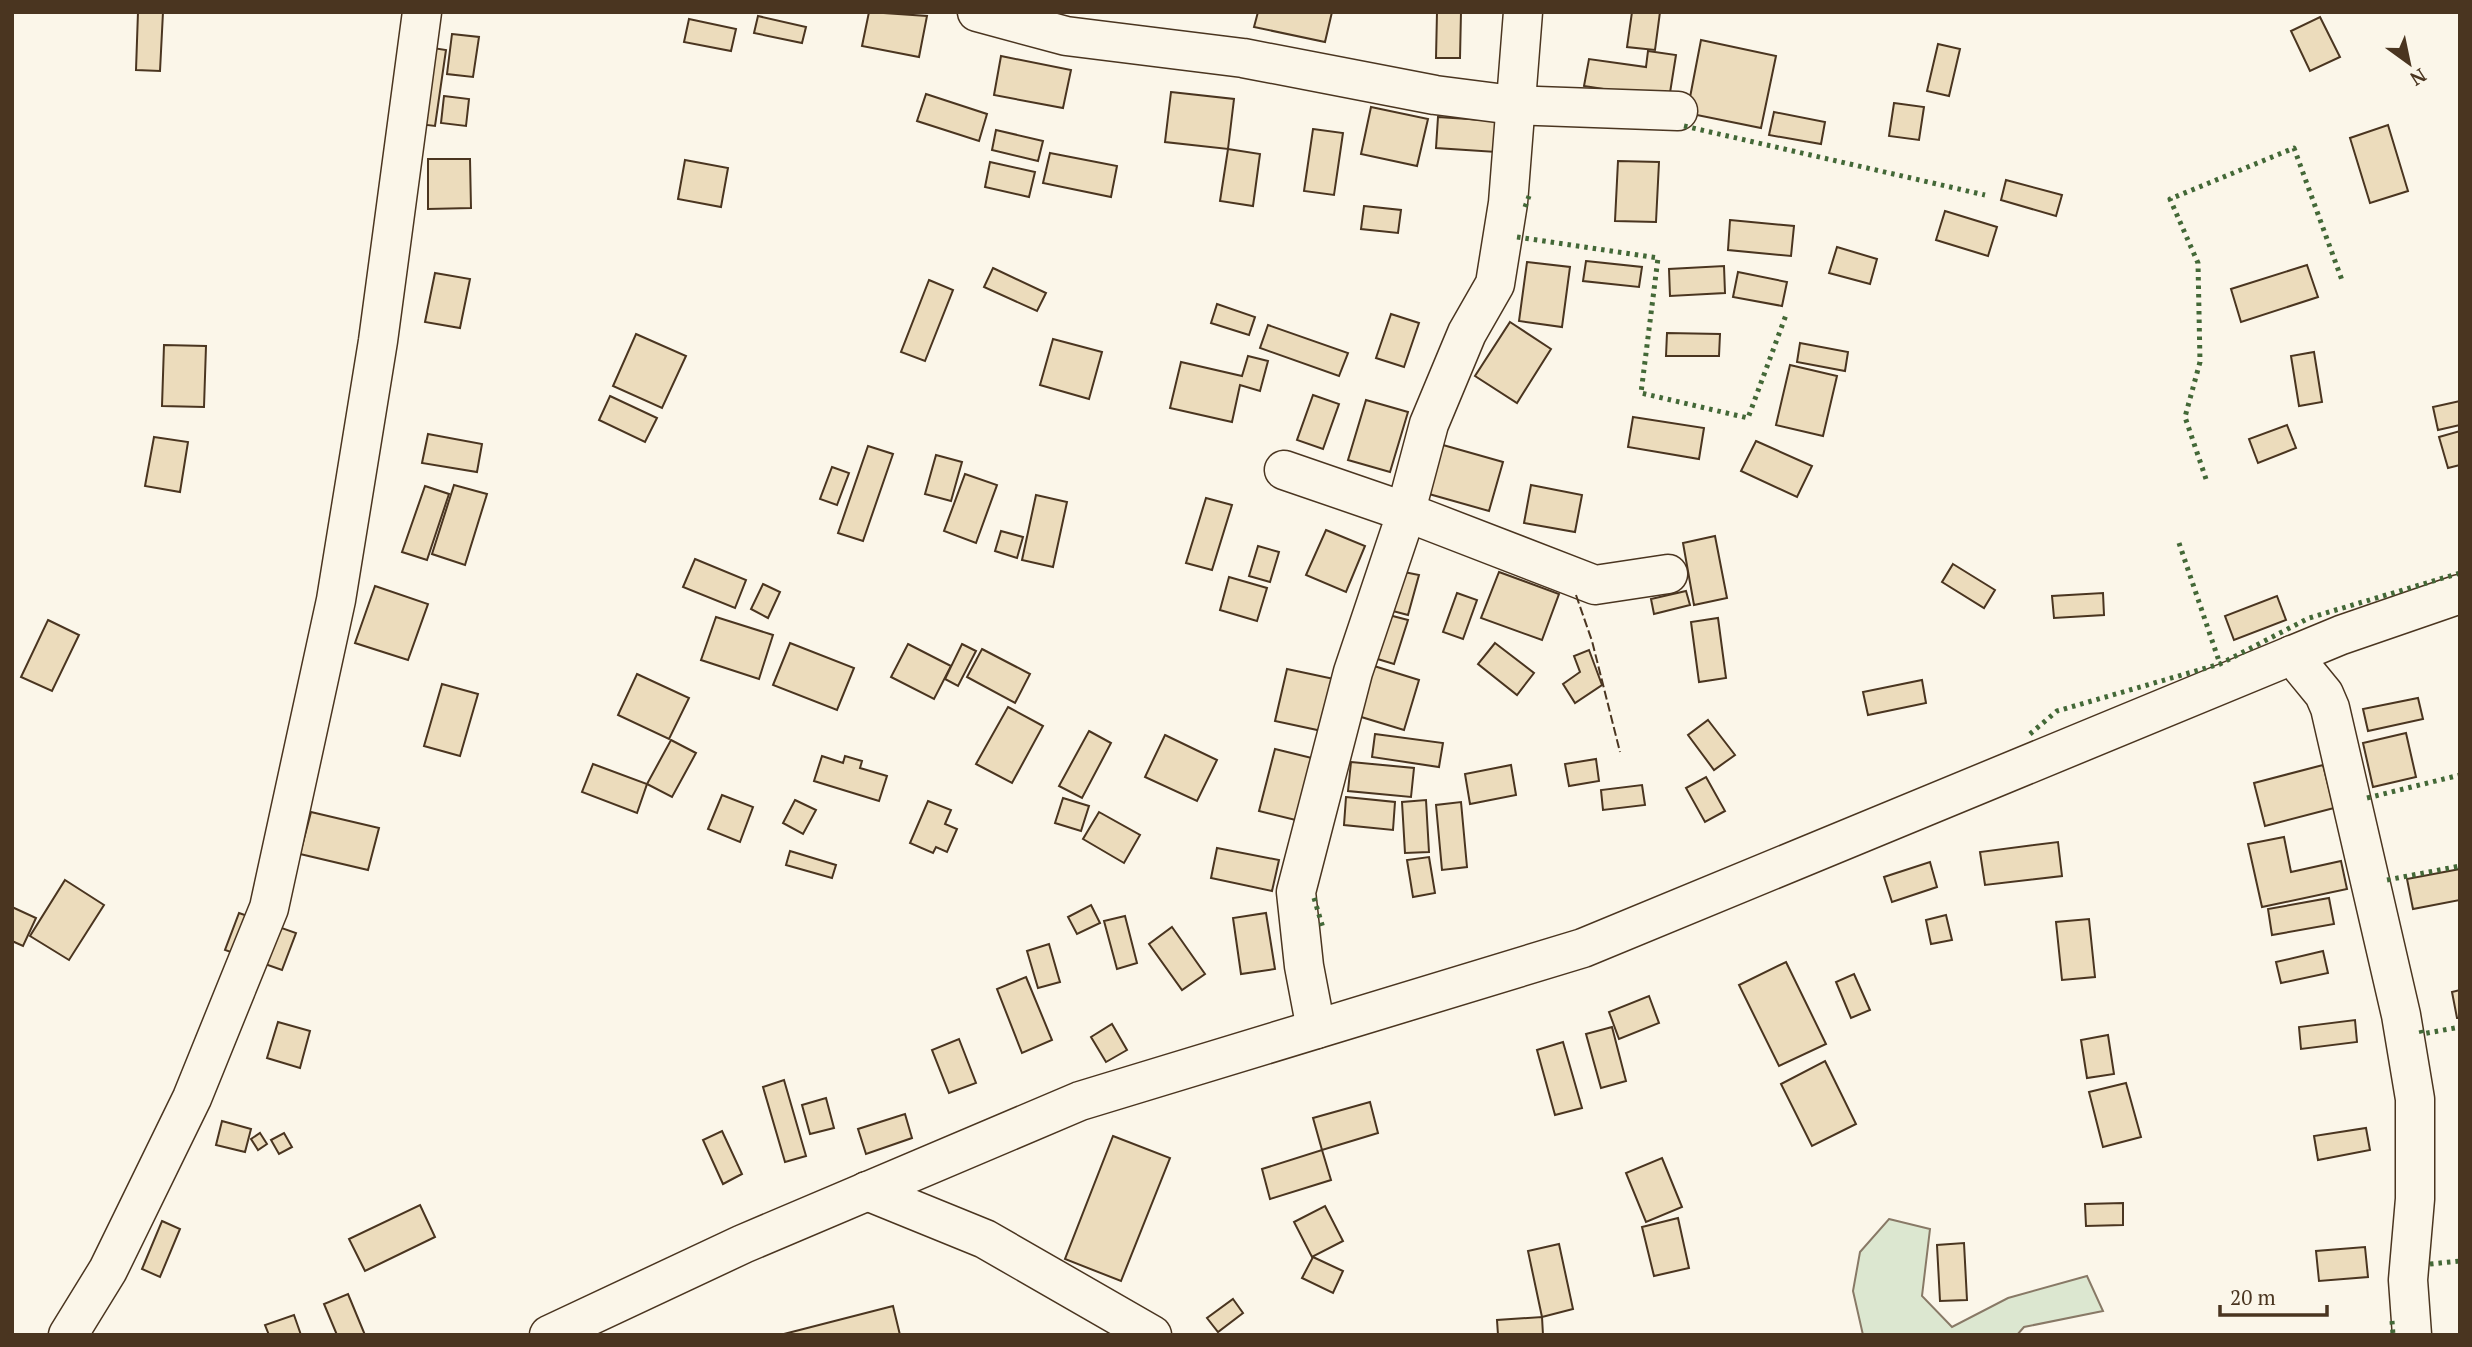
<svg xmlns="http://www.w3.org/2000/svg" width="2472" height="1347" font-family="'PT Serif',serif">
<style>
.green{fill:#dce7d0;stroke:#887966;stroke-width:2}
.building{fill:#ecdcbc;stroke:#4a3520;stroke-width:2}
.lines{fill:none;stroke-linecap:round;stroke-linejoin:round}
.minor-casing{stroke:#4a3520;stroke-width:41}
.major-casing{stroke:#4a3520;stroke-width:41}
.minor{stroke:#fbf6e9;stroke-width:38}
.major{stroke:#fbf6e9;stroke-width:38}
.hedge{stroke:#436837;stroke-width:5;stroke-dasharray:3.5 5;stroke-linecap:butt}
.fence{stroke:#4a3520;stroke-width:2;stroke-dasharray:9 3.5;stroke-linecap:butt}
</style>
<rect width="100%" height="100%" fill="#fbf6e9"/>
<polygon class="green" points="1889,1219 1930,1229 1922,1296 1952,1327 2008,1298 2087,1276 2103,1311 2024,1327 2017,1335 1863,1335 1853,1291 1860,1252"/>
<g class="building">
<polygon points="138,12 163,12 160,71 136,70"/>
<polygon points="869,12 927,16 919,57 862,46"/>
<polygon points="1258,12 1332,12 1325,42 1254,27"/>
<polygon points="1437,12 1461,12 1460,58 1436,58"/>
<polygon points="1632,12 1660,12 1655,50 1627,47"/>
<polygon points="758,16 806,27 802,43 754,33"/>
<polygon points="2320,17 2340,57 2310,71 2291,31"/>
<polygon points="689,19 736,29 731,51 684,42"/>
<polygon points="452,34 479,37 473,77 447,74"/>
<polygon points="1701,40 1776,56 1761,128 1687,113"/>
<polygon points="1938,44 1960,49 1949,96 1927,91"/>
<polygon points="420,46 446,50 435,126 410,123"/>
<polygon points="1648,51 1676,55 1669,99 1584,86 1589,59 1646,67"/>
<polygon points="1001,56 1071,70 1063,108 994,95"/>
<polygon points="1171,92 1234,99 1228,149 1165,142"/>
<polygon points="926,94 987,114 979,141 917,121"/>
<polygon points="444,96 469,99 466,126 441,123"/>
<polygon points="1894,103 1924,107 1919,140 1889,136"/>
<polygon points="1371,107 1428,119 1417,166 1361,154"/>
<polygon points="1774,112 1825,122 1821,144 1769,135"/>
<polygon points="1438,117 1498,121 1496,152 1436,148"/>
<polygon points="2388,125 2408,191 2370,203 2350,138"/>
<polygon points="1313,129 1343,133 1334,195 1304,191"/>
<polygon points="996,130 1043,141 1038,161 992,150"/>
<polygon points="1228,149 1260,154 1253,206 1220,201"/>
<polygon points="1050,153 1117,166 1111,197 1043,183"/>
<polygon points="428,159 470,159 471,208 428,209"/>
<polygon points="685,160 728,168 721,207 678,199"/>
<polygon points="1618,161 1659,162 1656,222 1615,221"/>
<polygon points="990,162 1035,172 1029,197 985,187"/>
<polygon points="2006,180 2062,195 2056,216 2001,200"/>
<polygon points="1364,206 1401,210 1398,233 1361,229"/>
<polygon points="1945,211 1997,227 1988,256 1936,240"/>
<polygon points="1730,220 1794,226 1791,256 1728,250"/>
<polygon points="1837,247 1877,259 1870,284 1829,273"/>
<polygon points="1586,261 1642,267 1639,287 1583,281"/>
<polygon points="1527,262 1570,267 1562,327 1519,321"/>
<polygon points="2307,265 2318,297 2241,322 2231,289"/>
<polygon points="1724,266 1725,293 1670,296 1669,269"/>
<polygon points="993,268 1046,293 1037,311 984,287"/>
<polygon points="1738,272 1787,282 1782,306 1733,297"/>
<polygon points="435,273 470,279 460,328 425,322"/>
<polygon points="929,280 953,290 925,361 901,352"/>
<polygon points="1217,304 1255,317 1249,335 1211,323"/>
<polygon points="1391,314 1419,323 1404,367 1376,358"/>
<polygon points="1510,322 1551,349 1517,403 1475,376"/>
<polygon points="1268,325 1348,353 1339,376 1260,348"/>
<polygon points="1667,333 1720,334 1719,356 1666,356"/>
<polygon points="636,334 686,356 662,408 613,386"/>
<polygon points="1053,339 1102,352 1089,399 1040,385"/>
<polygon points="1800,343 1848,352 1845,371 1797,362"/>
<polygon points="164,345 206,346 204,407 162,406"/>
<polygon points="2314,352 2322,402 2299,406 2291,356"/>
<polygon points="1248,356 1268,361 1260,391 1240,385 1232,422 1170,408 1181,362 1242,376"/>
<polygon points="1790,365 1837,376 1823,436 1776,425"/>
<polygon points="1313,395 1339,404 1323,449 1297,440"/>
<polygon points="610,396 657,418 645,442 599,420"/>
<polygon points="1366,400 1408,412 1390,472 1348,460"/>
<polygon points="2460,401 2460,425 2438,430 2433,407"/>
<polygon points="1633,417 1704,428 1699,459 1628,447"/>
<polygon points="2287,425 2296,448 2258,463 2249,439"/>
<polygon points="2460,431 2460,465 2448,468 2439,437"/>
<polygon points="428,434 482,444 477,472 422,463"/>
<polygon points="154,437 188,442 180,492 145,486"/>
<polygon points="1756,441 1812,466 1797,497 1741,471"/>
<polygon points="1443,445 1503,462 1489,511 1429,494"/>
<polygon points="868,446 893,454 863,541 838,533"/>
<polygon points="936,455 962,462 951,501 925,494"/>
<polygon points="832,467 849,473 837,505 820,499"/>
<polygon points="965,474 997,485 976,543 944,531"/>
<polygon points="454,485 487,494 465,565 432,554"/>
<polygon points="1531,485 1582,495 1575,532 1524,523"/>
<polygon points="425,486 449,494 427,560 402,552"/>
<polygon points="1036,495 1067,502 1053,567 1022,560"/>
<polygon points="1206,498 1232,505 1212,570 1186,563"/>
<polygon points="1326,530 1365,546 1346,592 1306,575"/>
<polygon points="1001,531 1023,537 1017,558 995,551"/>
<polygon points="1715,536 1727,598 1694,605 1683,543"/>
<polygon points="1258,546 1279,552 1270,582 1249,576"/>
<polygon points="695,559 746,580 735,608 683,587"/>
<polygon points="1953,564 1995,590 1984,608 1942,582"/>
<polygon points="1399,571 1419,575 1408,615 1389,610"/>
<polygon points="1499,572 1559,594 1542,640 1481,618"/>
<polygon points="1229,577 1267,588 1257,621 1220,610"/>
<polygon points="763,584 780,592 768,618 751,609"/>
<polygon points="375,586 428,604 408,660 355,643"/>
<polygon points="1686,591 1690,605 1654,614 1651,599"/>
<polygon points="1457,593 1477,600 1463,639 1443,632"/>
<polygon points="2103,593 2104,615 2054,618 2052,596"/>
<polygon points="2277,596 2286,620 2234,640 2225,616"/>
<polygon points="1385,614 1408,620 1394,664 1371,657"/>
<polygon points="716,617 773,635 759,679 701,660"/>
<polygon points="1718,618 1726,678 1699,682 1691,622"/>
<polygon points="48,620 79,635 52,691 21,677"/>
<polygon points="790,643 854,668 837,710 773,685"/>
<polygon points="1495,643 1534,673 1517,695 1478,664"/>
<polygon points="908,644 951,666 934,699 891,677"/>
<polygon points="962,644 976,651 958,686 945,679"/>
<polygon points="982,649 1030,674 1015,703 967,677"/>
<polygon points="1589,650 1602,685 1575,703 1563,684 1580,672 1574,656"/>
<polygon points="1374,666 1419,680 1404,730 1358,716"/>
<polygon points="1287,669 1334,679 1322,731 1275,721"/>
<polygon points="637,674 689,698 669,739 618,715"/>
<polygon points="1922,680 1926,703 1868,715 1863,692"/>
<polygon points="442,684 478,694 460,756 424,746"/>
<polygon points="2418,698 2423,719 2368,731 2363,709"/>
<polygon points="1008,707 1043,726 1012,783 976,764"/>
<polygon points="1708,720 1735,755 1714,770 1688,735"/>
<polygon points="1089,731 1111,743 1082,798 1059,786"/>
<polygon points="2406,733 2416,777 2373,787 2363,743"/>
<polygon points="1375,734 1443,743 1439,767 1372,757"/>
<polygon points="1165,735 1217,760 1197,801 1145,777"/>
<polygon points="671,740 696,753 672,797 647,784"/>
<polygon points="1275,749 1320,760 1304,822 1259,811"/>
<polygon points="822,756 843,763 845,756 862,761 860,768 887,776 879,801 814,781"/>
<polygon points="1596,759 1599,781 1569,786 1565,764"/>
<polygon points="1351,762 1414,768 1411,797 1348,791"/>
<polygon points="593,764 647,784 637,813 582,792"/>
<polygon points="1511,765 1516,795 1470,804 1465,774"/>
<polygon points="2323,765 2334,808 2265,826 2254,783"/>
<polygon points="1706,777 1725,811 1705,822 1686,788"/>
<polygon points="1642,785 1645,805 1603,810 1601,790"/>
<polygon points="722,795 753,807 740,842 708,829"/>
<polygon points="1346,797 1395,802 1393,830 1344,825"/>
<polygon points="1063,798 1089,806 1081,831 1055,823"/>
<polygon points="795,800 816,810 803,834 783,823"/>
<polygon points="1426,800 1429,852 1405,853 1402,802"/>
<polygon points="928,801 951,810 945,824 957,829 947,852 936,847 933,853 910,843"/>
<polygon points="1461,802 1467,867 1442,870 1436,805"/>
<polygon points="311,812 379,828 368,870 300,854"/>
<polygon points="1099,812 1140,835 1124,863 1083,839"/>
<polygon points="2284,837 2291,872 2341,861 2347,889 2262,907 2248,844"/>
<polygon points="2058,842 2062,876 1985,885 1980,852"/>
<polygon points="1217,848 1279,860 1272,891 1211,878"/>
<polygon points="790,851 836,865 832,878 786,865"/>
<polygon points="1429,857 1435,893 1413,897 1407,860"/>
<polygon points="1930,862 1937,887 1892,902 1884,877"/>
<polygon points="2460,869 2460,900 2413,909 2407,879"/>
<polygon points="65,880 104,905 69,960 30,936"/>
<polygon points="2329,898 2334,924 2272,935 2268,909"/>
<polygon points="1091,905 1100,923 1077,934 1068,917"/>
<polygon points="12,907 36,918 23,946 12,941"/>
<polygon points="239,913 296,933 282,970 225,950"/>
<polygon points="1266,913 1275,969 1241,974 1233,918"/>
<polygon points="1946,915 1952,940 1931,944 1926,920"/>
<polygon points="1125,916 1137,963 1117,969 1104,921"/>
<polygon points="2089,919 2095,977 2062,980 2056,922"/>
<polygon points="1172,927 1205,974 1182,990 1149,944"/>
<polygon points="1049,944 1060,982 1038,988 1027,951"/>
<polygon points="2323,951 2328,973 2281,983 2276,962"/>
<polygon points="1786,962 1826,1044 1779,1066 1739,985"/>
<polygon points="1854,974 1870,1010 1851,1018 1836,982"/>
<polygon points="1026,977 1052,1040 1022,1053 997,989"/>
<polygon points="2460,990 2460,1018 2457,1018 2452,992"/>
<polygon points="1649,996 1659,1023 1619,1039 1609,1012"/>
<polygon points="2355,1020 2357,1042 2301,1049 2299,1027"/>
<polygon points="278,1022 310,1031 300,1068 267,1058"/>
<polygon points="1112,1024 1127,1050 1106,1062 1091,1037"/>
<polygon points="1612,1027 1626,1081 1601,1088 1586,1034"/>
<polygon points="2108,1035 2114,1074 2087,1078 2081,1040"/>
<polygon points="959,1039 976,1083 949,1093 932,1050"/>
<polygon points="1563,1042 1582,1108 1555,1115 1537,1050"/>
<polygon points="1825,1061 1856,1124 1812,1146 1781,1084"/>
<polygon points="784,1080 806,1156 785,1162 763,1087"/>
<polygon points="2126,1083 2141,1137 2103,1147 2089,1092"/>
<polygon points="826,1098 834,1128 810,1134 802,1105"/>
<polygon points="1370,1102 1378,1133 1322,1150 1313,1118"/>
<polygon points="905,1114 912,1138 866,1154 858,1129"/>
<polygon points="222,1121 251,1129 245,1152 216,1145"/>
<polygon points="2366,1128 2370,1150 2318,1160 2314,1136"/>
<polygon points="722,1131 742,1174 723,1184 703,1140"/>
<polygon points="260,1133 267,1144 258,1150 251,1139"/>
<polygon points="284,1133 292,1147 279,1154 271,1140"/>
<polygon points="1113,1136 1170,1158 1121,1281 1065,1259"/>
<polygon points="1322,1150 1331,1180 1270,1199 1262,1169"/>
<polygon points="1662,1158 1682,1207 1646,1222 1626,1173"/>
<polygon points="2123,1203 2123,1225 2086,1226 2085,1204"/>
<polygon points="420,1205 435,1237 365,1271 349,1239"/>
<polygon points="1325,1206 1343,1241 1312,1257 1294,1222"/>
<polygon points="1678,1218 1689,1268 1654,1276 1642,1227"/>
<polygon points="162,1221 180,1229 160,1277 142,1269"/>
<polygon points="1964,1243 1967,1300 1940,1301 1937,1245"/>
<polygon points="1559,1244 1573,1309 1542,1317 1528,1251"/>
<polygon points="2365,1247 2368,1277 2319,1281 2316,1251"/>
<polygon points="1313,1257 1343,1271 1333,1293 1302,1278"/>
<polygon points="348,1294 365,1335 337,1335 324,1304"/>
<polygon points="1233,1299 1243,1313 1218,1332 1207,1318"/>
<polygon points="893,1306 900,1335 780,1335"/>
<polygon points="294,1315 301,1335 269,1335 265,1325"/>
<polygon points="1542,1317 1543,1335 1498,1335 1497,1320"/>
</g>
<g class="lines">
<g class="minor-casing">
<g id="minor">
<polyline points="977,12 1066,36 1243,58 1435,95 1513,105 1678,111"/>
<polyline points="1284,470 1406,512 1595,585 1668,574"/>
<polyline points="2292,655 2324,694 2330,708 2401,1015 2415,1099 2415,1199 2408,1280 2412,1335"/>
<polyline points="1316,1029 1304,966 1296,892 1353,672 1401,529 1429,424 1467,333 1495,284 1508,203 1523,12"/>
<polyline points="867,1191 985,1239 1152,1335"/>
<polyline points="549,1335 743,1244 1080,1101 1583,948 2341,635 2460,594"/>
</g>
</g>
<g class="major-casing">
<polyline id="major" points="68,1335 108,1270 192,1098 269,908 336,600 378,341 422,12"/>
</g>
<use href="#minor" class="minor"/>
<use href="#major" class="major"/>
<g class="hedge">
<polyline points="1684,126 1985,195"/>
<polyline points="1525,207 1529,196"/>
<polyline points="1517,237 1658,258 1641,393 1748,418 1786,315"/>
<polyline points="2206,479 2185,417 2200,362 2198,263 2170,199 2294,148 2343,283"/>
<polyline points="2179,543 2220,664"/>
<polyline points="2030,734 2057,711 2220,664 2309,618 2460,573"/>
<polyline points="2367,798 2460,775"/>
<polyline points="2387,880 2460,866"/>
<polyline points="1314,898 1323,928"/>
<polyline points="2421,1030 2422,1034 2460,1027"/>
<polyline points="2430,1264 2460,1261"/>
<polyline points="2392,1321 2393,1335"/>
</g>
<polyline class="fence" points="1576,595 1592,641 1620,752"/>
</g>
<rect width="2472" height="1347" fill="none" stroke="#4a3520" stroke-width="28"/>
<g transform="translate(2409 63) rotate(147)" stroke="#fbf6e9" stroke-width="5" paint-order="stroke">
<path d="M0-5L12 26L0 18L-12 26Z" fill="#4a3520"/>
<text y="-10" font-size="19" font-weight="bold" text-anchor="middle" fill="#4a3520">N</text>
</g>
<path d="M2220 1305v10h107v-10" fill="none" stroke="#4a3520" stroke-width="3.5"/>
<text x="2230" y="1305" font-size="21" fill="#4a3520" stroke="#fbf6e9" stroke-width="5" paint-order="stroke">20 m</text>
</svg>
